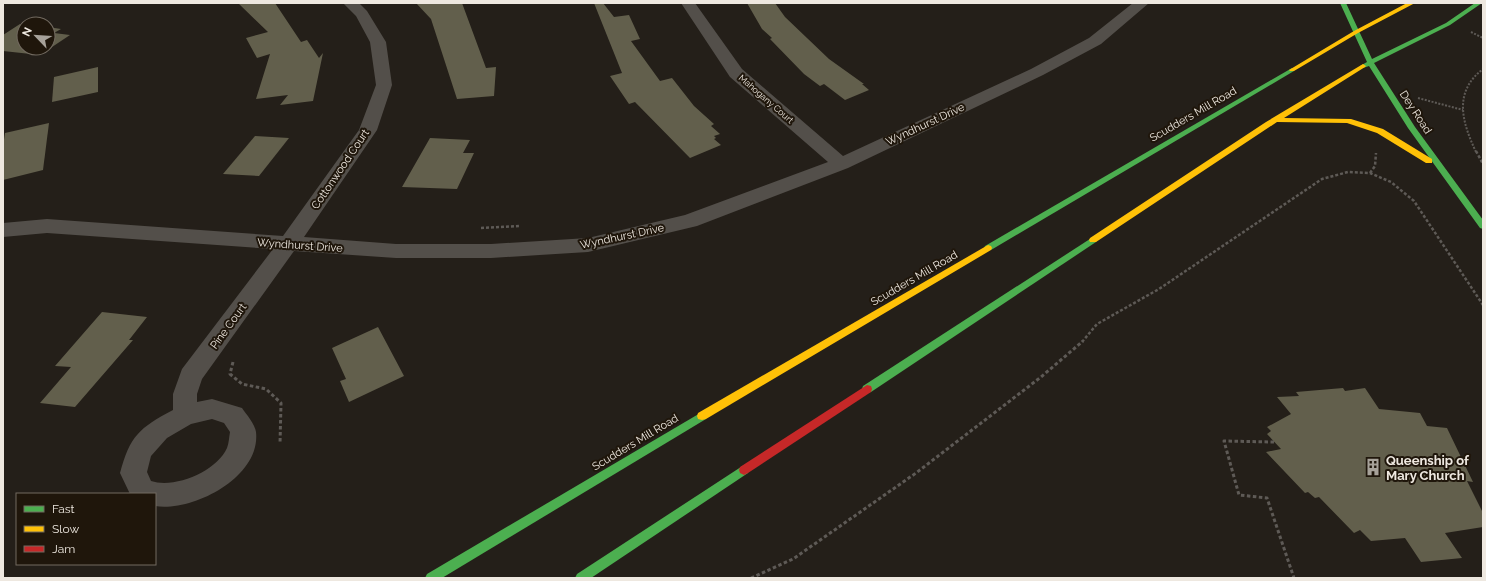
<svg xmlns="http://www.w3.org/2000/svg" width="1486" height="581" font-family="Raleway,sans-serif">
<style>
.building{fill:#625f4c}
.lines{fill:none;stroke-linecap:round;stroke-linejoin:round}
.path-far2{stroke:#5e5a56;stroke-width:2;stroke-dasharray:2 1.5;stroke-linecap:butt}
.path-far1{stroke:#5e5a56;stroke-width:2.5;stroke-dasharray:3 2;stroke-linecap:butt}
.path{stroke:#5e5a56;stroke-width:3;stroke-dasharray:3.5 2.5;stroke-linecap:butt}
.street{fill:#534f4a;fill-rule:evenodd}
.fast{fill:#4caf50;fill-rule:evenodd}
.slow{fill:#ffc107;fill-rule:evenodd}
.jam{fill:#c62828;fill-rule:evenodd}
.labels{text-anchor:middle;stroke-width:4;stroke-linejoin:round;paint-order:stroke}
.far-street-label{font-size:9px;fill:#eee8e0;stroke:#1f160b}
.street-label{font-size:11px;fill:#eee8e0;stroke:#1f160b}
.near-poi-label{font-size:13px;font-weight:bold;fill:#eee8e0;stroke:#1f160b;text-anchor:start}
</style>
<rect width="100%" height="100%" fill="#241f19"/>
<g class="building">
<polygon points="238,3 275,3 301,42 307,40 319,58 323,53 313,101 280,105 288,95 256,99 270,54 257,58 246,38 268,32"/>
<polygon points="416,3 462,3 486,68 496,67 494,96 457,99 431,19"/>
<polygon points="594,3 603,3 614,17 629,15 640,39 631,41 660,81 672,78 694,106 714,124 711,126 720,134 714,136 716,138 714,139 721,145 690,158 635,102 629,104 610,76 622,73"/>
<polygon points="747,3 775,3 785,17 829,59 864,84 862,84 869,90 845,100 824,84 820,86 804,74 770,39 772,38 762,29"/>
<polygon points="20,24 24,25 24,48 48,48 48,27 61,29 54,33 70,35 40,55 3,51 3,35"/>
<polygon points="98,67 98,92 52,102 54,77"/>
<polygon points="49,123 43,170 3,180 3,146 5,133"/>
<polygon points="255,136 289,138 259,176 223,174"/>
<polygon points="430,138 470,140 463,153 474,153 457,189 402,187"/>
<polygon points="102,312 147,317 129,340 133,340 75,407 40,403 71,367 55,366"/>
<polygon points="378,327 404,376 349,402 340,381 346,379 332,348"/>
<polygon points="1343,388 1345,391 1365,388 1379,409 1420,413 1427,426 1447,428 1473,482 1467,481 1483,513 1483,527 1445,533 1462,558 1421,562 1405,538 1371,541 1360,530 1354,533 1319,497 1315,498 1308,492 1305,493 1266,452 1281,449 1267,434 1271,431 1267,427 1291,414 1277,397 1299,396 1296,392"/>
</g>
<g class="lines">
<g class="path-far2">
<polyline points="1471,32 1483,38"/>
<polyline points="1418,98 1463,110"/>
<path d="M1476,152C1462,122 1453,92 1483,69"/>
</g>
<g class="path-far1">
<polyline points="1476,151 1483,164"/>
<polyline points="1370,173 1375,166 1376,153"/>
<polyline points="481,228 520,226"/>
<polyline points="1082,342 1097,324 1159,289 1322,179 1348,172 1370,173 1391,182 1414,201 1483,305"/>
</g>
<g class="path">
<polyline points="233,362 230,374 242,384 266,389 281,403 280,444"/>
<polyline points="1274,442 1224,441 1239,495 1267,498 1294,578"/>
<polyline points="751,578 793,559 916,473 1041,377 1083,341"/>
</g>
<path class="street" d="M343,3H359L367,11L386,42L392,85L377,130L304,237L396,244H491L588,238L685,215L828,162L730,77L681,3H695L742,69L843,156L1031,69L1089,38L1133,3H1149L1101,44L1043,75L848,168L697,226L588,252L491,258H396L294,251L202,379L197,394V402L212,399L242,408C246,414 255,424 256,432C261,477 193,512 155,506V494H130L120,473C130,436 139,428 173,410V394L182,369L273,249L47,233L3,237V223L47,219L283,236L359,130L376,85L370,42L356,16ZM212,419L224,423L230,432C229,437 229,443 227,448C217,471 175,489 151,481L147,472L151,456L167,438L191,424Z"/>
<g class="fast">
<polygon points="1340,3 1346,3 1372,59 1446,23 1475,3 1482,3 1450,25 1374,63 1415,127 1483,220 1483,229 1480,228 1408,128 1369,66 1363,68 1360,66 1367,62"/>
<polygon points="1292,68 1294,69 1294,71 991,250 985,250 984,248 985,246"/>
<polygon points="1093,237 1097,240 1096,242 871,392 867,393 863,392 862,389 863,386"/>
<polygon points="702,412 706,413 707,416 706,419 442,578 425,578 427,574"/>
<polygon points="744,465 748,467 749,470 748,473 591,578 575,578 577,574"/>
</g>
<g class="slow">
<polygon points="1407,3 1415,3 1358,33 1294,71 1290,71 1289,70 1354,31"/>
<polygon points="1363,64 1366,66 1365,67 1284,118 1351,119 1383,129 1432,159 1432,163 1426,163 1377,133 1347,123 1277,122 1096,242 1090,242 1089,240 1090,238 1266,122"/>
<polygon points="988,245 991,246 992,248 991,250 706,419 702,420 698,419 697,416 698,413"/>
</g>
<polygon class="jam" points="867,385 871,386 872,389 871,392 748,473 744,475 740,473 739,470 740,467"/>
</g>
<defs>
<g id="building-bare" transform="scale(1.38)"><path d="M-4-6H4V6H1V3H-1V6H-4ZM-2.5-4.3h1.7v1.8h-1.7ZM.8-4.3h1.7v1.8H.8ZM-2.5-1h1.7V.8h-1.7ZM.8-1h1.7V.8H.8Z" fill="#a7a29a" stroke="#1f160b" stroke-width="2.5" paint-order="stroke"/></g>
</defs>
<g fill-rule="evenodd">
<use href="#building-bare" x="1373" y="467"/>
</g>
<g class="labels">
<g class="far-street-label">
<text transform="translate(766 99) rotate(41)" y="3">Mahogany Court</text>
</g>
<g class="street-label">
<text transform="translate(1416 112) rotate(57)" y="4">Dey Road</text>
<text transform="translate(1193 114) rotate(-30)" y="4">Scudders Mill Road</text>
<text transform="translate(925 124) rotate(-25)" y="4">Wyndhurst Drive</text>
<text transform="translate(340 169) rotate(-56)" y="4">Cottonwood Court</text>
<text transform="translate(622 236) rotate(-12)" y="4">Wyndhurst Drive</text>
<text transform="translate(300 245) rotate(4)" y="4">Wyndhurst Drive</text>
<text transform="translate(914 278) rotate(-30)" y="4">Scudders Mill Road</text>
<text transform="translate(228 326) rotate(-54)" y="4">Pine Court</text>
<text transform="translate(635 442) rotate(-31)" y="4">Scudders Mill Road</text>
</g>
<g class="near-poi-label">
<text x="1386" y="465">Queenship of<tspan x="1386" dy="15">Mary Church</tspan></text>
</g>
</g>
<rect width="1486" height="581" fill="none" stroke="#eee8e0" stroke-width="8"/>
<rect x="16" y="493" width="140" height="72" fill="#1f160b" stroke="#726a60"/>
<rect x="24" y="506" width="20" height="6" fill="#4caf50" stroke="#726a60"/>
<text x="52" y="513" font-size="12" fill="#eee8e0">Fast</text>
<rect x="24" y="526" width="20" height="6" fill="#ffc107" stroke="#726a60"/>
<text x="52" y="533" font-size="12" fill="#eee8e0">Slow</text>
<rect x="24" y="546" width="20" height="6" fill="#c62828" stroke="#726a60"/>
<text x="52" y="553" font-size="12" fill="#eee8e0">Jam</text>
<g transform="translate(36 36) rotate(295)"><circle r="19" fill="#1f160b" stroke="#726a60"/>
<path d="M0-3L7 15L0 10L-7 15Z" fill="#a7a29a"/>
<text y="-6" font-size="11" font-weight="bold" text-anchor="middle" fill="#eee8e0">N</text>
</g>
</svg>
